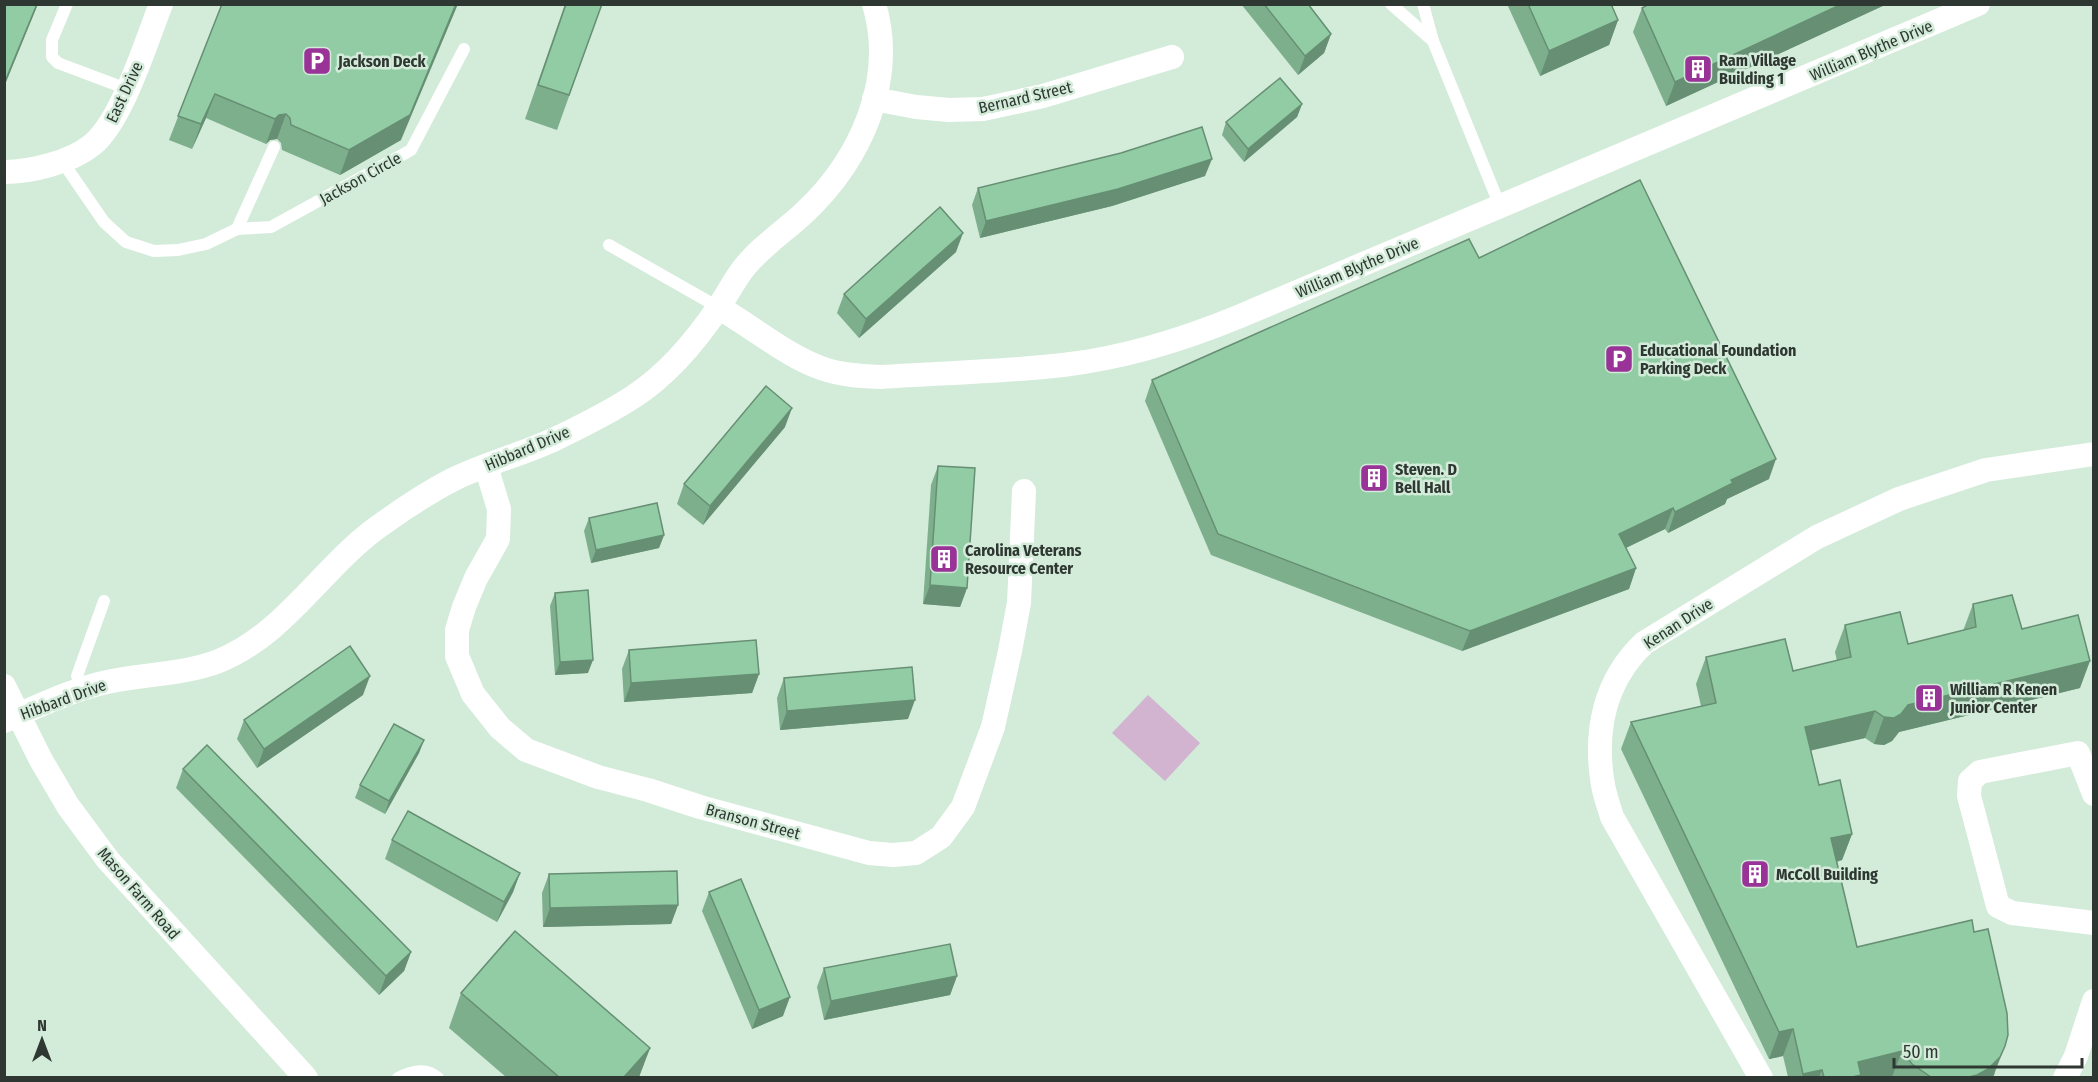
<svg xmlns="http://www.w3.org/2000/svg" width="2098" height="1082" font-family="'Fira Sans Condensed',sans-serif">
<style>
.green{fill:#d2b3d0}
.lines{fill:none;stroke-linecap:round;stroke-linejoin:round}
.lane{stroke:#fff;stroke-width:12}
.street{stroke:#fff;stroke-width:24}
.wall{fill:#7eaf8d}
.shaded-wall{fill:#668f73}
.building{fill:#92cca4;stroke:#668f73;stroke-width:1.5}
.labels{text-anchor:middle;stroke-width:5;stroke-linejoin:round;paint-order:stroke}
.street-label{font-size:16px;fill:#2e3731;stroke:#d3ebd9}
.poi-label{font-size:16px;font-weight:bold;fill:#2e3731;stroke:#d3ebd9;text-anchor:start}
</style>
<rect width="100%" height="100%" fill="#d3ebd9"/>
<polygon class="green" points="1148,695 1200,743 1165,781 1112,733"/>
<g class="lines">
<g class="lane">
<polyline points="67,4 52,40 52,57 58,63 127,89"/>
<polyline points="1391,4 1433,41"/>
<polyline points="1423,4 1433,41 1500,206"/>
<polyline points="62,161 104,222 126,242 154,251 178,250 206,244 237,229 271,227 411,150 464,49"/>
<polyline points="237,229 274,147"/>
<polyline points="609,245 718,307"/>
<polyline points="77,676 104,601"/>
<path d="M398,1078C411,1071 426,1067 438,1078"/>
</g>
<g class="street">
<polyline points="874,99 916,107 949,110 983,109 1043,96 1172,57"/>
<path d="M4,172C31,172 71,162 92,145C122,121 146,42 161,4"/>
<path d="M718,307C751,326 787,356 821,368C840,375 861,376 881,377C941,373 1002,372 1063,365C1124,358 1182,340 1238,317L1978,4"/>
<polyline points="486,466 499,509 498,539 476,578 464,607 457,630 457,656 473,694 500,728 526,750 598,777 648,790 700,807 869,853 893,855 916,853 941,837 963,807 993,727 1010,651 1019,603 1024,491"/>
<polyline points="4,686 41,760 68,806 108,860 306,1078"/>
<path d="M4,721C39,706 75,688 112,681C148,674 185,674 219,661C288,633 325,562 385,522C406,507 429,492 452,480C484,464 520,455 553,440C578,428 610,412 633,397C667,375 698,338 720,305C728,293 734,281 743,269C760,247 785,231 805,212C860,160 897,81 874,4"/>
<polyline points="2094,794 2078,753 1980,772 1970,781 1969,796 1998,906 2012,913 2094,923"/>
<path d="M1761,1078L1612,817C1609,807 1605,796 1603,785C1594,732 1604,681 1644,643L1817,537L1899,499L1986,470L2094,454"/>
<polyline points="2065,1078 2076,1056 2094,1001"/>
</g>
</g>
<g class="wall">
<polygon points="222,4 401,140 340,175 282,150 281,143 277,139 270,140 266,144 206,118 192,149 169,140"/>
<polygon points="565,4 602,4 557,130 525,119"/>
<polygon points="1241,4 1308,4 1331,34 1324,53 1298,75"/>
<polygon points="1507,4 1611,4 1618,20 1609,45 1540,76"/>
<polygon points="1887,4 1666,106 1633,32 1642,8"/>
<polygon points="1302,104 1297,117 1244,162 1222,135 1226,122"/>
<polygon points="1205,176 1112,206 980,238 972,205 978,188"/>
<polygon points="956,252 859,338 837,313 844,294"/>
<polygon points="1479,258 1769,479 1727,499 1725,504 1668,533 1665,529 1626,548 1636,568 1629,589 1462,651 1211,555 1145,401 1152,380"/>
<polygon points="785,427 703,525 677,504 684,484"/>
<polygon points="938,466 967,588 960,607 923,604 931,485"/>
<polygon points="589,518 664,535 659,548 591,563 584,531"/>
<polygon points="555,593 588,673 555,675 550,606"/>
<polygon points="1973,604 2022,629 2080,688 1899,732 1892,741 1884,745 1874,744 1865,738 1811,750 1819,785 1852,834 1842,860 1837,862 1857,947 1995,1073 1993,1077 1788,1077 1783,1056 1769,1059 1621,749 1631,722 1701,706 1696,684 1706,657 1793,671 1837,661 1835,652 1845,625 1908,644 1963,631"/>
<polygon points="629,650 759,674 752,693 624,702 622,669"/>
<polygon points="784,678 908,719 780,730 777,698"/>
<polygon points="363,695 257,768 237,739 244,720"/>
<polygon points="424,740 419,753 385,814 355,798 360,785"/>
<polygon points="183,769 411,952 404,971 379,995 176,788"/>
<polygon points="392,840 520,873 513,892 497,922 385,859"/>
<polygon points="549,874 678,905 671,924 543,927 542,893"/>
<polygon points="709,892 783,1016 752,1029 702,911"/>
<polygon points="824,968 957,976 950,995 824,1020 817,987"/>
<polygon points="461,993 650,1048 639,1077 506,1077 449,1028"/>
</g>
<g class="shaded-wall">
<polygon points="37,4 38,4 4,87 4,84"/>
<polygon points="456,4 458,4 401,140 340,175 349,150"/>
<polygon points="1842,4 1887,4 1666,106 1675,82"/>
<polygon points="1618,20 1609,45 1540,76 1549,51"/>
<polygon points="1331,34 1324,53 1298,75 1305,56"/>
<polygon points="215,94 206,118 192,149 201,124"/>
<polygon points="1302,104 1297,117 1244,162 1248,149"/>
<polygon points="286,114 277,139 270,140 266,144 275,119 279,115"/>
<polygon points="1212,159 1205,176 1112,206 980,238 986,221"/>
<polygon points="963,233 956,252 859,338 866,319"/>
<polygon points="792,408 785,427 703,525 710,506"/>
<polygon points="1776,459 1769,479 1727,499 1725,504 1668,533 1675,512 1731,480"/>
<polygon points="1673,508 1665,529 1611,555 1619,534"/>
<polygon points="664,535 659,548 591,563 596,550"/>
<polygon points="1636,568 1629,589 1462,651 1470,631"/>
<polygon points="930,585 967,588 960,607 923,604"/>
<polygon points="593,660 588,673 555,675 560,662"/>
<polygon points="2090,661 2080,688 1899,732 1892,741 1884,745 1874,744 1884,717 1908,705"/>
<polygon points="759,674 752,693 624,702 631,683"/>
<polygon points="370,676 363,695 257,768 264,749"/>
<polygon points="915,700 908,719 780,730 787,711"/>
<polygon points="1875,711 1865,738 1796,754 1805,727"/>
<polygon points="424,740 419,753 385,814 389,801"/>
<polygon points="1852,834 1842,860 1822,865 1831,838"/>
<polygon points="520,873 513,892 497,922 504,902"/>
<polygon points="678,905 671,924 543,927 550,908"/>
<polygon points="411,952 404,971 379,995 386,976"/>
<polygon points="957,976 950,995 824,1020 831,1001"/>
<polygon points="790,997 783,1016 752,1029 759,1010"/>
<polygon points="1793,1029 1783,1056 1769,1059 1779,1032"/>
<polygon points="2005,1046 1993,1077 1969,1077"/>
<polygon points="650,1048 639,1077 624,1077"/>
<polygon points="1902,1051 1892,1077 1852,1077 1858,1062"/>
<polygon points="1822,1070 1819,1077 1802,1077 1803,1074"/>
</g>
<g class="building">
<polygon points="4,4 37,4 4,84"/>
<polygon points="222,4 456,4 410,115 349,150 291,125 290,118 286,114 279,115 275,119 215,94 201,124 178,116"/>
<polygon points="566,4 602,4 569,95 538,85"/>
<polygon points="1264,4 1308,4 1331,34 1305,56"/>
<polygon points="1528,4 1611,4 1618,20 1549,51"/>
<polygon points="1649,4 1842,4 1675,82 1642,8"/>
<polygon points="1280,78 1302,104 1248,149 1226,122"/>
<polygon points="1202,127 1212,159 1118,189 986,221 978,188 1121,153"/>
<polygon points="1640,180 1776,459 1731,480 1733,483 1675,512 1673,508 1619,534 1636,568 1470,631 1218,534 1152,380 1469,239 1479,258"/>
<polygon points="940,207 963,233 866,319 844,294"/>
<polygon points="766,386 792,408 710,506 684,484"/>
<polygon points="938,466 975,468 967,588 930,585"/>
<polygon points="657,503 664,535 596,550 589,518"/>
<polygon points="588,590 593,660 560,662 555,593"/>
<polygon points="2012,595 2022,629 2078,615 2090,661 1908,705 1901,714 1894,718 1884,717 1875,711 1805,727 1819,785 1840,780 1852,834 1831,838 1857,947 1972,920 1974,932 1988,929 2007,1013 2008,1035 2005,1046 2000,1057 1988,1069 1977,1075 1969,1077 1931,1077 1912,1064 1902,1051 1858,1062 1861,1075 1852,1077 1824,1077 1822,1070 1803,1074 1793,1029 1779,1032 1631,722 1716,703 1706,657 1785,639 1793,671 1851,657 1845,625 1900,612 1908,644 1976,627 1973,604"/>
<polygon points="756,640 759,674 631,683 629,650"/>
<polygon points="350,646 370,676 264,749 244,720"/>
<polygon points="912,667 915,700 787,711 784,678"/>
<polygon points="394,724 424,740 389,801 360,785"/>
<polygon points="207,745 411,952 386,976 183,769"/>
<polygon points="408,811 520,873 504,902 392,840"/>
<polygon points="677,871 678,905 550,908 549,874"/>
<polygon points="741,879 790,997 759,1010 709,892"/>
<polygon points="515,931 650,1048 624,1077 559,1077 461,993"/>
<polygon points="950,944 957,976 831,1001 824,968"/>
</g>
<defs>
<g id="parking-square" transform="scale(1.5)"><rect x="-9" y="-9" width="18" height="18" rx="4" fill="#993397" stroke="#d3ebd9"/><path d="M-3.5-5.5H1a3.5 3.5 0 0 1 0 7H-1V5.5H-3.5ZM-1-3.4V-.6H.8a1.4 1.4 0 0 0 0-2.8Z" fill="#fff"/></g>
<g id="building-square" transform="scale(1.5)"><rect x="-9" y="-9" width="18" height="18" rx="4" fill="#993397" stroke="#d3ebd9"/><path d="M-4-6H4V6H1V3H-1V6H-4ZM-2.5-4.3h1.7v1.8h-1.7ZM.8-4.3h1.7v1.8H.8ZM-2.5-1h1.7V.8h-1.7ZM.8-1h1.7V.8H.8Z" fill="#fff"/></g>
</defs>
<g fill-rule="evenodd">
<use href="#parking-square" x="317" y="61"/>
<use href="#building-square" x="1698" y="69"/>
<use href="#parking-square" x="1619" y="359"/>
<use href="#building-square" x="1374" y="478"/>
<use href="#building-square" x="944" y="559"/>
<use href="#building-square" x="1929" y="698"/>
<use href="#building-square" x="1755" y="874"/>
</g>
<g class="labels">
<g class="street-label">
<text transform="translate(1871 50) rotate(-23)" y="6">William Blythe Drive</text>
<text transform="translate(124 92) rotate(-65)" y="6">East Drive</text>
<text transform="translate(1025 97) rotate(-13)" y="6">Bernard Street</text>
<text transform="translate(360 178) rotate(-29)" y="6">Jackson Circle</text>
<text transform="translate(1357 267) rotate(-23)" y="6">William Blythe Drive</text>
<text transform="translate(527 448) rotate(-23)" y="6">Hibbard Drive</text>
<text transform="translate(1678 623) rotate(-33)" y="6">Kenan Drive</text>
<text transform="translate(63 699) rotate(-20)" y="6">Hibbard Drive</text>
<text transform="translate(753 821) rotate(15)" y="6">Branson Street</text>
<text transform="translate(139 893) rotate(49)" y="6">Mason Farm Road</text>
</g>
<g class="poi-label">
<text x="1719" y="66">Ram Village<tspan x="1719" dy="18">Building 1</tspan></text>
<text x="338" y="67">Jackson Deck</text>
<text x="1640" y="356">Educational Foundation<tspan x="1640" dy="18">Parking Deck</tspan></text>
<text x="1395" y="475">Steven. D<tspan x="1395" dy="18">Bell Hall</tspan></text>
<text x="965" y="556">Carolina Veterans<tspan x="965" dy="18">Resource Center</tspan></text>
<text x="1950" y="695">William R Kenen<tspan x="1950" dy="18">Junior Center</tspan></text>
<text x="1776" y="880">McColl Building</text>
</g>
</g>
<rect width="2098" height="1082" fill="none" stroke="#2e3731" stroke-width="12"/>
<g transform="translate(42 1040)" stroke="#d3ebd9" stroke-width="4.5" paint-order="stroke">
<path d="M0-4.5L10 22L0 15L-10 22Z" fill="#2e3731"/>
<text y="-9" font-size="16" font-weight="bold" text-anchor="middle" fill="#2e3731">N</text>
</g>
<path d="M1894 1058v9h188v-9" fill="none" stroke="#2e3731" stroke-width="3"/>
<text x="1903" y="1058" font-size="18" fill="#2e3731" stroke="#d3ebd9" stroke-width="4.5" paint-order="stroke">50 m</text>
</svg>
